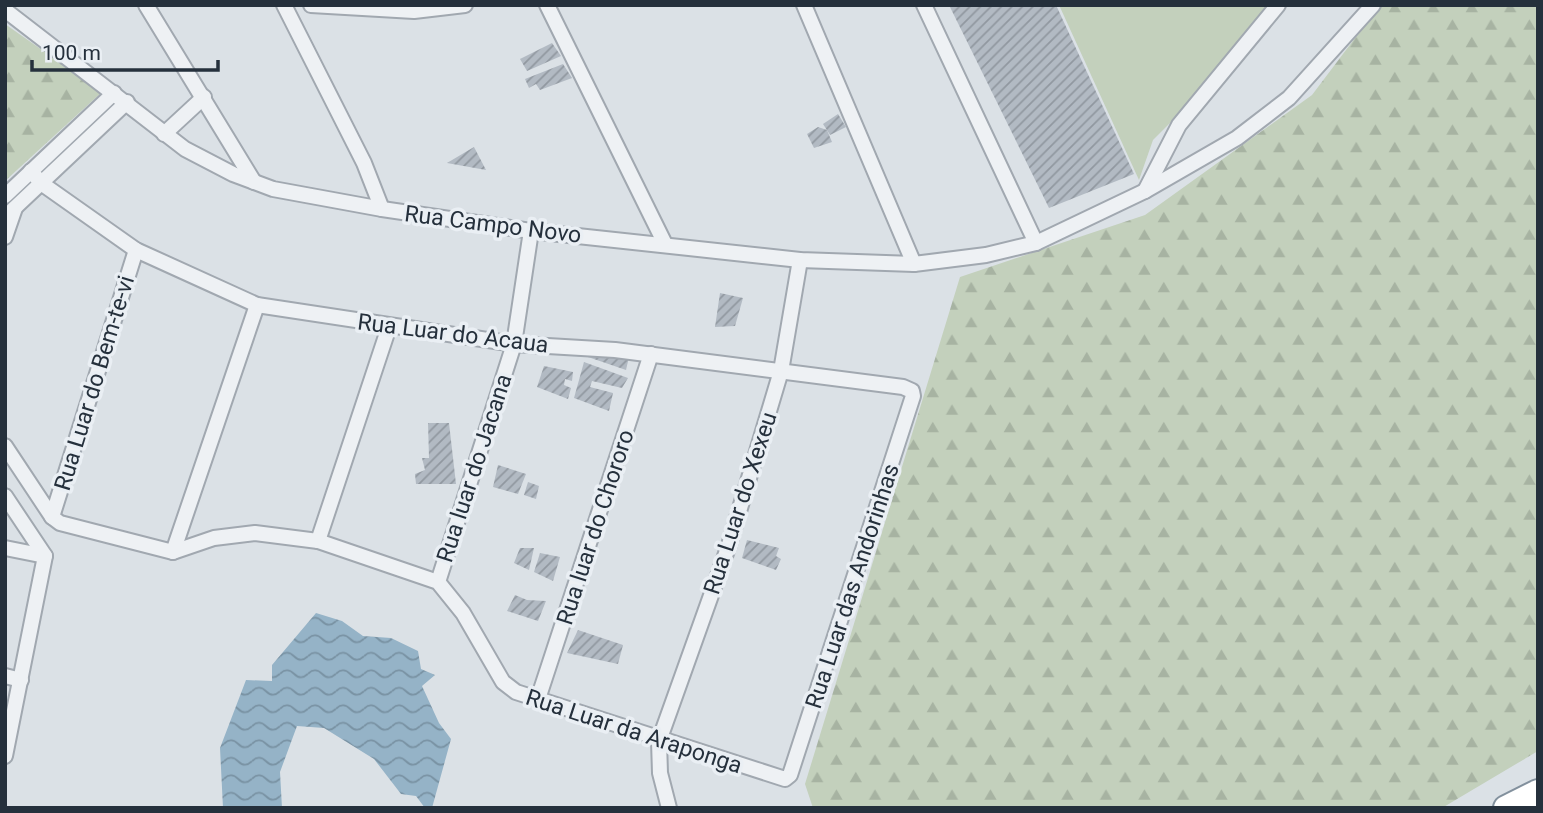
<svg xmlns="http://www.w3.org/2000/svg" width="1543" height="813" font-family="Roboto,sans-serif">
<style>
.grass{fill:#c3d0bc}
.forest{fill:url(#forest-firs)}
.water{fill:url(#water-waves)}
.building{fill:url(#building-hatch)}
.lines{fill:none;stroke-linecap:round;stroke-linejoin:round}
.minor-casing{stroke:#a1a8b0;stroke-width:18}
.trunk-casing{stroke:#82909d;stroke-width:28}
.minor{stroke:#eef1f4;stroke-width:14}
.trunk{stroke:#fff;stroke-width:24}
.labels{text-anchor:middle;stroke-width:7;stroke-linejoin:round;paint-order:stroke}
.street-label{font-size:23px;fill:#25303c;stroke:#eaeff4}
</style>
<defs>
<pattern id="forest-firs" width="22" height="20" patternUnits="userSpaceOnUse" patternTransform="scale(1.75)"><rect width="22" height="20" fill="#c3d0bc"/><path d="M5 1l3.5 6h-7zM16 11l3.5 6h-7z" fill="#a7b3a2"/></pattern>
<pattern id="water-waves" width="16" height="10" patternUnits="userSpaceOnUse" patternTransform="scale(1.75)"><rect width="16" height="10" fill="#95b3c7"/><path d="M0 5q4-4 8 0t8 0" fill="none" stroke="#7992a3"/></pattern>
<pattern id="building-hatch" width="6" height="6" patternUnits="userSpaceOnUse" patternTransform="scale(1.75)"><rect width="6" height="6" fill="#b2bac3"/><path d="M-1 1l2-2M0 6l6-6M5 7l2-2" fill="none" stroke="#9198a0"/></pattern>
</defs>
<rect width="100%" height="100%" fill="#dbe1e6"/>
<polygon class="grass" points="1059,5 1270,5 1176,117 1153,140 1139,180"/>
<g class="forest">
<polygon points="1380,5 1538,5 1538,751 1442,808 813,808 805,784 960,277 1145,215 1312,95"/>
<polygon points="5,24 102,92 5,181"/>
</g>
<polygon class="water" points="316,613 342,621 363,636 391,638 418,651 421,669 435,675 422,686 439,723 451,739 432,808 425,808 416,796 401,794 374,759 324,728 297,726 280,772 282,808 223,808 220,748 246,680 272,681 272,665"/>
<g class="building">
<polygon points="949,5 1056,5 1134,174 1049,208"/>
<polygon points="552,43 561,56 527,71 520,59"/>
<polygon points="563,64 572,78 540,90 536,84 529,88 525,79"/>
<polygon points="838,114 846,127 830,135 823,124"/>
<polygon points="818,127 827,130 832,142 814,148 807,134"/>
<polygon points="474,147 486,170 447,163"/>
<polygon points="720,293 743,298 735,326 715,327"/>
<polygon points="590,349 629,357 626,370 588,357"/>
<polygon points="584,362 628,378 622,388 592,381 590,387 613,393 609,411 574,398"/>
<polygon points="544,366 573,372 572,381 565,379 564,385 571,388 568,399 537,387"/>
<polygon points="428,423 449,423 456,484 416,484 415,474 425,470 422,458 429,458"/>
<polygon points="498,465 526,474 518,494 493,487"/>
<polygon points="528,482 539,486 536,499 524,495"/>
<polygon points="747,540 779,548 776,556 781,559 776,570 742,558"/>
<polygon points="520,548 534,548 529,570 514,563"/>
<polygon points="540,553 560,557 553,581 534,572"/>
<polygon points="515,595 527,600 546,601 538,621 507,611"/>
<polygon points="578,630 623,645 618,664 567,653"/>
</g>
<g class="lines">
<g class="minor-casing">
<g id="minor">
<polyline points="146,5 254,182"/>
<polyline points="284,5 364,163 382,209"/>
<polyline points="311,5 414,11 465,5"/>
<polyline points="547,5 665,244"/>
<polyline points="804,5 914,264"/>
<polyline points="924,5 1036,243"/>
<polyline points="5,10 185,149 233,174 273,189 382,209 531,231 800,260 914,264 986,255 1036,243 1145,191 1237,138 1289,98 1373,5"/>
<polyline points="164,134 204,97"/>
<polyline points="1145,191 1179,125 1278,5"/>
<polyline points="5,196 114,93"/>
<polyline points="5,217 127,102"/>
<polyline points="5,237 15,208"/>
<polyline points="5,446 52,517 60,523 173,552 214,538 255,533 318,541 438,582 463,613 503,682 516,692 785,779 790,775 913,396 912,391 903,387 615,350 514,344 257,305 136,250 41,183 31,171"/>
<polyline points="5,496 45,556 5,756"/>
<polyline points="52,517 136,250"/>
<polyline points="318,541 389,327"/>
<polyline points="5,548 45,556"/>
<polyline points="173,552 257,305"/>
<polyline points="438,582 514,344 531,231"/>
<polyline points="5,676 21,680"/>
<polyline points="538,699 651,354"/>
<polyline points="669,808 660,773 659,741 729,545 781,371 800,260"/>
</g>
</g>
<g class="trunk-casing">
<polyline id="trunk" points="1506,808 1538,792"/>
</g>
<use href="#minor" class="minor"/>
<use href="#trunk" class="trunk"/>
</g>
<g class="labels">
<g class="street-label">
<text transform="translate(493 224) rotate(7)" y="8">Rua Campo Novo</text>
<text transform="translate(453 333) rotate(7)" y="8">Rua Luar do Acaua</text>
<text transform="translate(94 383) rotate(-73)" y="8">Rua Luar do Bem-te-vi</text>
<text transform="translate(474 468) rotate(-72)" y="8">Rua luar do Jacana</text>
<text transform="translate(740 503) rotate(-72)" y="8">Rua Luar do Xexeu</text>
<text transform="translate(595 527) rotate(-72)" y="8">Rua luar do Chororo</text>
<text transform="translate(852 586) rotate(-72)" y="8">Rua Luar das Andorinhas</text>
<text transform="translate(634 731) rotate(18)" y="8">Rua Luar da Araponga</text>
</g>
</g>
<rect width="1543" height="813" fill="none" stroke="#25303c" stroke-width="14"/>
<path d="M32 60v10h186v-10" fill="none" stroke="#25303c" stroke-width="3.5"/>
<text x="42" y="60" font-size="21" fill="#25303c" stroke="#eaeff4" stroke-width="5" paint-order="stroke">100 m</text>
</svg>
